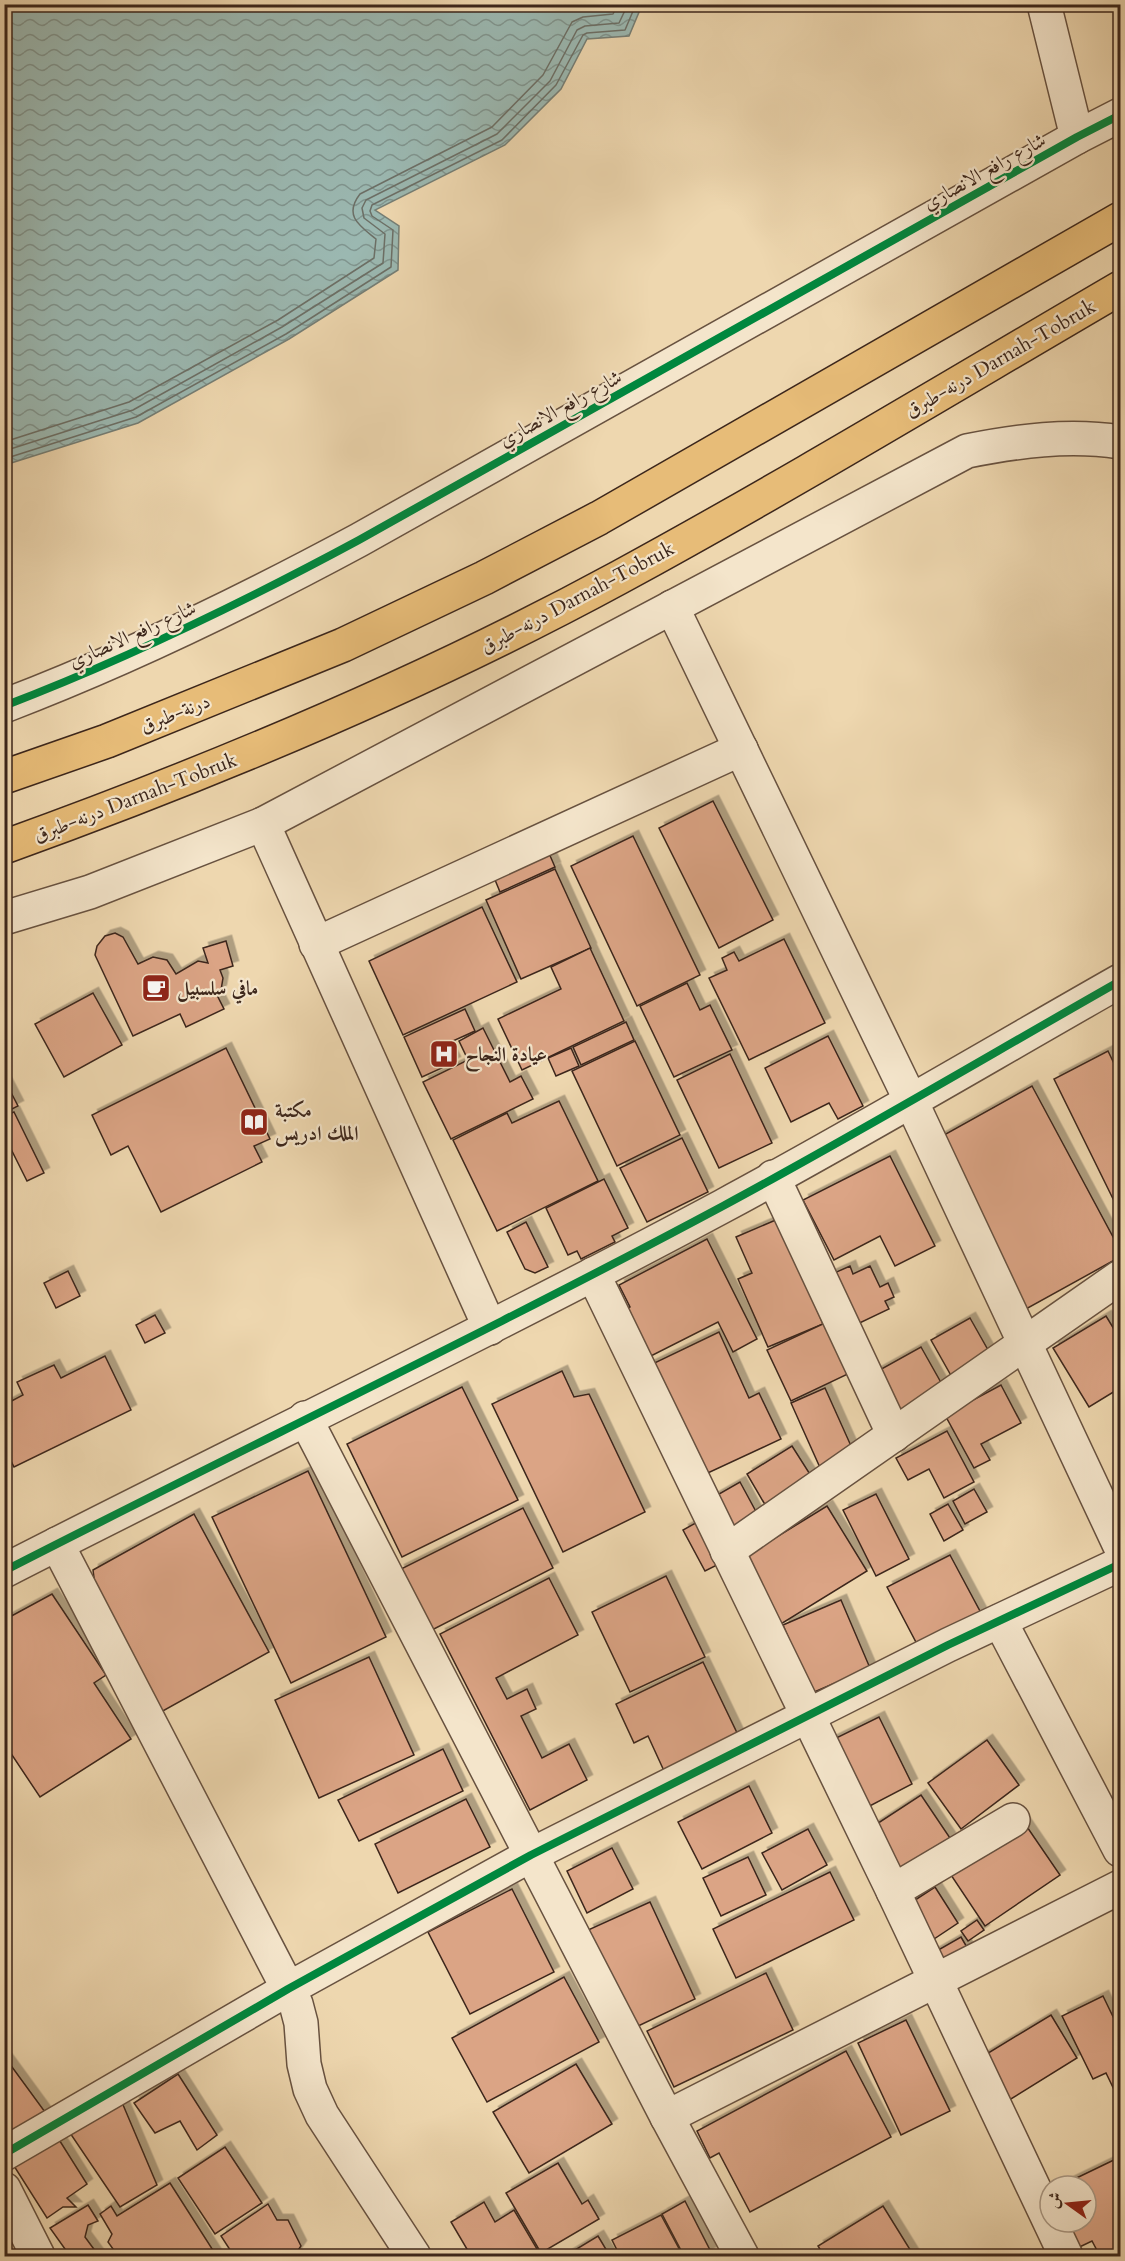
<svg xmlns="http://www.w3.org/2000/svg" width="1125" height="2261" font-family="Cardo,Amiri,serif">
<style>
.water{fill:url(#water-waves);stroke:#757e75;stroke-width:1.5}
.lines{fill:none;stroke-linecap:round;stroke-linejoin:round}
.shore{stroke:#6c6f66;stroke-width:1.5}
.building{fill:#dba485;stroke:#3c261b;stroke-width:1.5;filter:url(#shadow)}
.minor-casing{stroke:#685240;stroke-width:36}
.highway-casing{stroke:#3c261b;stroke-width:36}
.minor{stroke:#f4e5cb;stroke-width:33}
.highway{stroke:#e7bc78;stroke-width:33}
.cycleway-casing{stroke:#f4e5cb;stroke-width:11}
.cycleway{stroke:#00873e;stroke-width:8}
.labels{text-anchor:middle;stroke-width:4.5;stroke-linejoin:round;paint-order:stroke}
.street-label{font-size:20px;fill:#3c261b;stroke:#f4e5cb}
.poi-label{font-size:20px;font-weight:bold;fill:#3c261b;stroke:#f4e5cb;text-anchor:start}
</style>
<defs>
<pattern id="water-waves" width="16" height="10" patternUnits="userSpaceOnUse" patternTransform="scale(1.5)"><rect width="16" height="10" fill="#9bb8b1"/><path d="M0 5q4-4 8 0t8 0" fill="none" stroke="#80958f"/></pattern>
<filter id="shadow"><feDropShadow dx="5.5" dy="-5.5" stdDeviation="0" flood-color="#0004"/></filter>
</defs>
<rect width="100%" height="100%" fill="#eed7af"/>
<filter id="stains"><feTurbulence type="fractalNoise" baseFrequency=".00333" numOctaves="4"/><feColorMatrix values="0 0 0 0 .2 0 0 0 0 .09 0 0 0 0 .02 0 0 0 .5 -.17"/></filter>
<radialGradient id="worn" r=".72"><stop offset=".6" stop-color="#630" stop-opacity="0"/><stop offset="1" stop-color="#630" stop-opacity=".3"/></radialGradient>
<polygon class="water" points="5,4 642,4 642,5 629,36 587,39 561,89 505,145 375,210 399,226 398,270 289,339 138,423 5,465"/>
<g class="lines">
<g class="shore">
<path d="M4,442L129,402L278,320L374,258L376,239C360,226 343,216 360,194L492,127L543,75L572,22L583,17L613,14L618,4"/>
<polyline points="4,451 133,410 282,327 383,263 385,234 364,218 362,208 366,200 497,134 550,81 577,30 585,26 619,23 628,4"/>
<polyline points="4,459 136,417 286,334 391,267 393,230 372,216 370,211 372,205 502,140 556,85 583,35 587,33 625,30 636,4"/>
</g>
</g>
<g class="building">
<polygon points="713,801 773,920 719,948 659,828"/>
<polygon points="633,836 700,975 637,1006 571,866"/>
<polygon points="548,851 555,867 500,892 493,875"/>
<polygon points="555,869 591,948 521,979 486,900"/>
<polygon points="482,907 517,982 403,1035 369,961"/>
<polygon points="115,933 123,937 138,964 153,957 167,960 176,974 198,961 208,963 203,948 226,941 233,966 220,970 223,978 221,990 217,995 224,1009 186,1027 180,1014 133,1036 95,955 97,946 105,936"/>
<polygon points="784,939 825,1023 749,1060 709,978 727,970 722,958 734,952 739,961"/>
<polygon points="590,948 624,1021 522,1070 498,1019 561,989 551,967"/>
<polygon points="687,983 700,1010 710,1005 732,1050 674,1077 640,1006"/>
<polygon points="93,993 122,1045 64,1077 35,1024"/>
<polygon points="465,1009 475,1031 446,1044 455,1062 422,1077 404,1037"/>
<polygon points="626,1022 634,1040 581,1065 573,1047"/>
<polygon points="483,1028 510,1082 521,1076 533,1099 451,1139 423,1082 468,1060 459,1041"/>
<polygon points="828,1036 863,1106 838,1119 829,1103 791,1122 765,1068"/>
<polygon points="635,1041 680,1135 617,1166 572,1071"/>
<polygon points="226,1048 270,1139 254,1146 262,1162 161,1212 128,1146 111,1155 92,1115"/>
<polygon points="571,1048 579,1066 556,1076 548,1058"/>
<polygon points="1108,1051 1120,1076 1120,1213 1054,1079"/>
<polygon points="730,1054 772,1143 719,1168 677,1080"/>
<polygon points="4,1079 18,1106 4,1113"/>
<polygon points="1032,1086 1120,1250 1120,1257 1026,1309 935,1140"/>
<polygon points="559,1101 598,1181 497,1231 453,1140 507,1113 512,1123"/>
<polygon points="14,1112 44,1173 27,1181 4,1135 4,1116"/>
<polygon points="682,1138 708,1192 647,1222 620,1168"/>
<polygon points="890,1156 935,1246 895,1266 880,1236 834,1260 803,1200"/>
<polygon points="604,1179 628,1228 612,1236 615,1242 581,1259 577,1251 568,1255 546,1208"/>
<polygon points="778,1219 823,1324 768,1347 738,1279 752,1273 736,1237"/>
<polygon points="526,1222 548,1267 535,1273 525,1269 507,1232"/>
<polygon points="707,1239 757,1339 733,1352 718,1322 641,1361 617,1314 630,1307 619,1285"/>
<polygon points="850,1266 853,1274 870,1266 880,1287 888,1283 894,1297 885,1301 889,1309 847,1329 823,1278"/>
<polygon points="68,1271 80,1296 56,1308 44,1283"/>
<polygon points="155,1315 165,1333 145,1343 136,1325"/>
<polygon points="1106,1316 1120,1339 1120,1388 1089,1407 1053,1348"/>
<polygon points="970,1318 992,1357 953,1379 931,1340"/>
<polygon points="827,1322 850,1373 791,1401 767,1350"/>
<polygon points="719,1332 749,1398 759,1393 781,1439 697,1478 646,1367"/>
<polygon points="921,1347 948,1395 903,1420 876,1372"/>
<polygon points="105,1356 131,1410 14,1467 4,1447 4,1405 23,1395 17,1382 54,1365 61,1378"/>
<polygon points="562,1371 574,1397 589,1394 645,1512 563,1552 492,1404"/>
<polygon points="1001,1385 1021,1423 981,1444 990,1460 974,1468 945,1415"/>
<polygon points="462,1387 518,1500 402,1557 347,1444"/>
<polygon points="825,1388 856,1457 822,1472 791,1403"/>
<polygon points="947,1431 974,1482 944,1498 929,1469 908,1480 896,1458"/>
<polygon points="792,1446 813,1479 767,1508 747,1474"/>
<polygon points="308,1471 386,1637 291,1683 212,1517"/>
<polygon points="740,1482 760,1519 733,1534 712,1498"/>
<polygon points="974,1489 987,1512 965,1524 953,1501"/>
<polygon points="876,1494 909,1559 876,1576 843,1510"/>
<polygon points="948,1504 963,1530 944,1541 930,1514"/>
<polygon points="827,1506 867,1571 776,1627 736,1562"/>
<polygon points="523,1508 553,1568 430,1631 399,1570"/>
<polygon points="194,1514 269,1652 161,1712 96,1593 93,1570"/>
<polygon points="701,1520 723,1562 705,1571 683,1530"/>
<polygon points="950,1555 981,1613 918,1646 887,1587"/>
<polygon points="666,1576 705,1657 630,1692 592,1612"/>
<polygon points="549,1578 578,1635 496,1678 507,1699 527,1689 536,1709 521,1716 542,1758 569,1744 587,1780 530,1810 440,1634"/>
<polygon points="52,1594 106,1675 94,1683 131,1739 40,1797 4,1743 4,1620"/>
<polygon points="841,1600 870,1668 812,1693 783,1625"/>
<polygon points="369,1657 414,1755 319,1798 275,1700"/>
<polygon points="703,1662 739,1737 665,1773 648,1736 634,1743 616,1704"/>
<polygon points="879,1717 912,1784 864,1809 830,1741"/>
<polygon points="987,1740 1019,1785 961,1829 928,1783"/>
<polygon points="443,1749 463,1791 359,1841 338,1800"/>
<polygon points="749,1786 772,1833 702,1869 678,1822"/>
<polygon points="921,1795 950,1838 897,1873 869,1829"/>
<polygon points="466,1799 490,1847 398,1893 375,1844"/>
<polygon points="1023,1821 1060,1875 985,1926 949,1872"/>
<polygon points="808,1829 827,1865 782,1890 762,1853"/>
<polygon points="612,1848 633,1889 587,1913 567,1871"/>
<polygon points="748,1857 766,1895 721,1916 703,1878"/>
<polygon points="830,1872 854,1920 736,1978 713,1929"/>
<polygon points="935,1887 958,1923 934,1939 912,1902"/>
<polygon points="512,1889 554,1972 470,2014 428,1932"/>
<polygon points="650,1902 695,1999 634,2028 588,1930"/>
<polygon points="977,1920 984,1930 968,1941 961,1931"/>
<polygon points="961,1937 968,1949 940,1965 933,1953"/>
<polygon points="766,1973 793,2030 674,2087 647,2031"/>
<polygon points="564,1977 599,2042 487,2102 452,2038"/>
<polygon points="1103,1996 1118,2027 1120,2025 1120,2102 1106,2073 1093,2079 1062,2016"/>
<polygon points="1051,2015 1077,2058 1006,2102 980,2058"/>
<polygon points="906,2020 950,2111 901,2135 858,2043"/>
<polygon points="846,2051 891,2137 750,2212 719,2153 710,2158 697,2131"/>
<polygon points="4,2056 45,2112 4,2135"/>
<polygon points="576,2064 612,2124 529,2173 493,2112"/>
<polygon points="178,2074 217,2135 197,2150 180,2121 155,2133 134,2103"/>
<polygon points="121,2100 157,2185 120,2207 70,2133"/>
<polygon points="58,2138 87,2184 67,2198 76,2207 63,2207 47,2218 14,2166"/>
<polygon points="225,2147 262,2203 215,2234 178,2178"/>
<polygon points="1120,2157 1120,2248 1100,2256 1092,2241 1067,2253 1052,2222 1086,2222 1086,2186 1062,2185"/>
<polygon points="558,2163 582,2204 588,2200 599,2219 541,2253 506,2193"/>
<polygon points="170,2183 216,2255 118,2256 108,2242 112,2234 100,2214 111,2206 117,2216"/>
<polygon points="685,2201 711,2252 702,2256 684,2256 662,2214"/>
<polygon points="484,2202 495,2222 514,2210 540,2254 537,2256 471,2256 451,2222"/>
<polygon points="268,2204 277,2220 288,2220 301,2246 294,2256 234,2256 221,2236"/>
<polygon points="88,2205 98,2221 88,2225 85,2237 99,2256 70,2256 50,2228"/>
<polygon points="883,2206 914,2256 864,2256 860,2250 849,2256 824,2256 818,2246"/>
<polygon points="661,2215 683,2256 620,2256 612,2240"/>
<polygon points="598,2236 610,2256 565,2256"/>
</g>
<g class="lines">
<g class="minor-casing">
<g id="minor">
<polyline points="1044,4 1077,137"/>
<polyline points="672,607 911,1101 1120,1546"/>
<path d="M4,706C127,659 244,602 359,540L1077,137L1120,115"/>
<polyline points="263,824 490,1328"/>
<path d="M4,918L90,892L263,824L967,451C1018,441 1069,434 1120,442"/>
<polyline points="316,944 741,749"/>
<polyline points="773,1177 894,1435"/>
<polyline points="593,1274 893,1891 1066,2256"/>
<polyline points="305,1418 667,2117 742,2256"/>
<polyline points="57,1544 296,2004 301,2023 304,2064 310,2089 322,2115 414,2256"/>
<polyline points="727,1551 1120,1277"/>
<path d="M4,1571C244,1448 486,1333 723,1206C857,1134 988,1056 1120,981"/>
<polyline points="1000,1621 1120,1850"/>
<polyline points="893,1891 1013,1820"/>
<polyline points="667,2117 1120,1887"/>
<polyline points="4,2154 288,1989 531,1855 948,1645 1120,1564"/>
<polyline points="4,2189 38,2256"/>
</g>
</g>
<g class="highway-casing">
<g id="highway">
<polyline points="4,777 107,741 343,645 484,578 599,518 1120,219"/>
<path d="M4,847C215,771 423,684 620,577C789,485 954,385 1120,288"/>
</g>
</g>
<use href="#minor" class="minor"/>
<use href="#highway" class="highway"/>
<g class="cycleway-casing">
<g id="cycleway">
<path d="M4,706C127,659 244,602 359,540L1077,137L1120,115"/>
<path d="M4,1571C244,1448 486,1333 723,1206C857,1134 988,1056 1120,981"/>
<polyline points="4,2154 288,1989 531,1855 948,1645 1120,1564"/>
</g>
</g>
<use href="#cycleway" class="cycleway"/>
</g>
<defs>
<g id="cafe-square" transform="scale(1.5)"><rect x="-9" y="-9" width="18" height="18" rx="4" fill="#8f2418" stroke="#f4e5cb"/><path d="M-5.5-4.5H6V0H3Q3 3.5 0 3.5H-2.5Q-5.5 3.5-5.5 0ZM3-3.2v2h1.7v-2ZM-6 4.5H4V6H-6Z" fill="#fff"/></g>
<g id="hospital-square" transform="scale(1.5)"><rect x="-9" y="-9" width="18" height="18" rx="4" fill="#8f2418" stroke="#f4e5cb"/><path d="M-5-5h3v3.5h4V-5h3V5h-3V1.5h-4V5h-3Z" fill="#fff"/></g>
<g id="library-square" transform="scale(1.5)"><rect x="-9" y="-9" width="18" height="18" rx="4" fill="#8f2418" stroke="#f4e5cb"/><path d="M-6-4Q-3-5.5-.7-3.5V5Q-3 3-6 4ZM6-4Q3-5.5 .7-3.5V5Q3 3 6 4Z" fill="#fff"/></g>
</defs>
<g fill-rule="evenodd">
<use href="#cafe-square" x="156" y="988"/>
<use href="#hospital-square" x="444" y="1054"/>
<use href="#library-square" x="254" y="1122"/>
</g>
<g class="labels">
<g class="street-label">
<text transform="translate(984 171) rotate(-29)" y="7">شارع رافع الانصاري</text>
<text transform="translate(1000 358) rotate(-30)" y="7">درنه-طبرق Darnah-Tobruk</text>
<text transform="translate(560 408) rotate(-29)" y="7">شارع رافع الانصاري</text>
<text transform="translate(577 597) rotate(-28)" y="7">درنه-طبرق Darnah-Tobruk</text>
<text transform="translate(132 634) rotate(-24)" y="7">شارع رافع الانصاري</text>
<text transform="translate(175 713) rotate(-22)" y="7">درنة-طبرق</text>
<text transform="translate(135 797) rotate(-21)" y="7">درنه-طبرق Darnah-Tobruk</text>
</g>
<g class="poi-label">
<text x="177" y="995">مافي سلسبيل</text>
<text x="465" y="1061">عيادة النجاح</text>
<text x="275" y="1117">مكتبة<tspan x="275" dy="23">الملك ادريس</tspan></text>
</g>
</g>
<rect width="1125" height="2261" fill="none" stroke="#eed7af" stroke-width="24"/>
<rect x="6" y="6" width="1113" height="2249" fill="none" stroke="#3c261b" stroke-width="3"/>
<rect x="12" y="12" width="1101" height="2237" fill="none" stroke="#3c261b" stroke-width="1.5"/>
<g transform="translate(1068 2204) rotate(285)"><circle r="28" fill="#f4e5cb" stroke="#aa9985" stroke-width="1.5"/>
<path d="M0-4.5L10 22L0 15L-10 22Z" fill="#8f2418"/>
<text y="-9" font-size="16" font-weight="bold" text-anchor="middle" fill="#3c261b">ش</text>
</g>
<rect width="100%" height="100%" filter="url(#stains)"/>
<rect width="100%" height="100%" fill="url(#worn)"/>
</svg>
